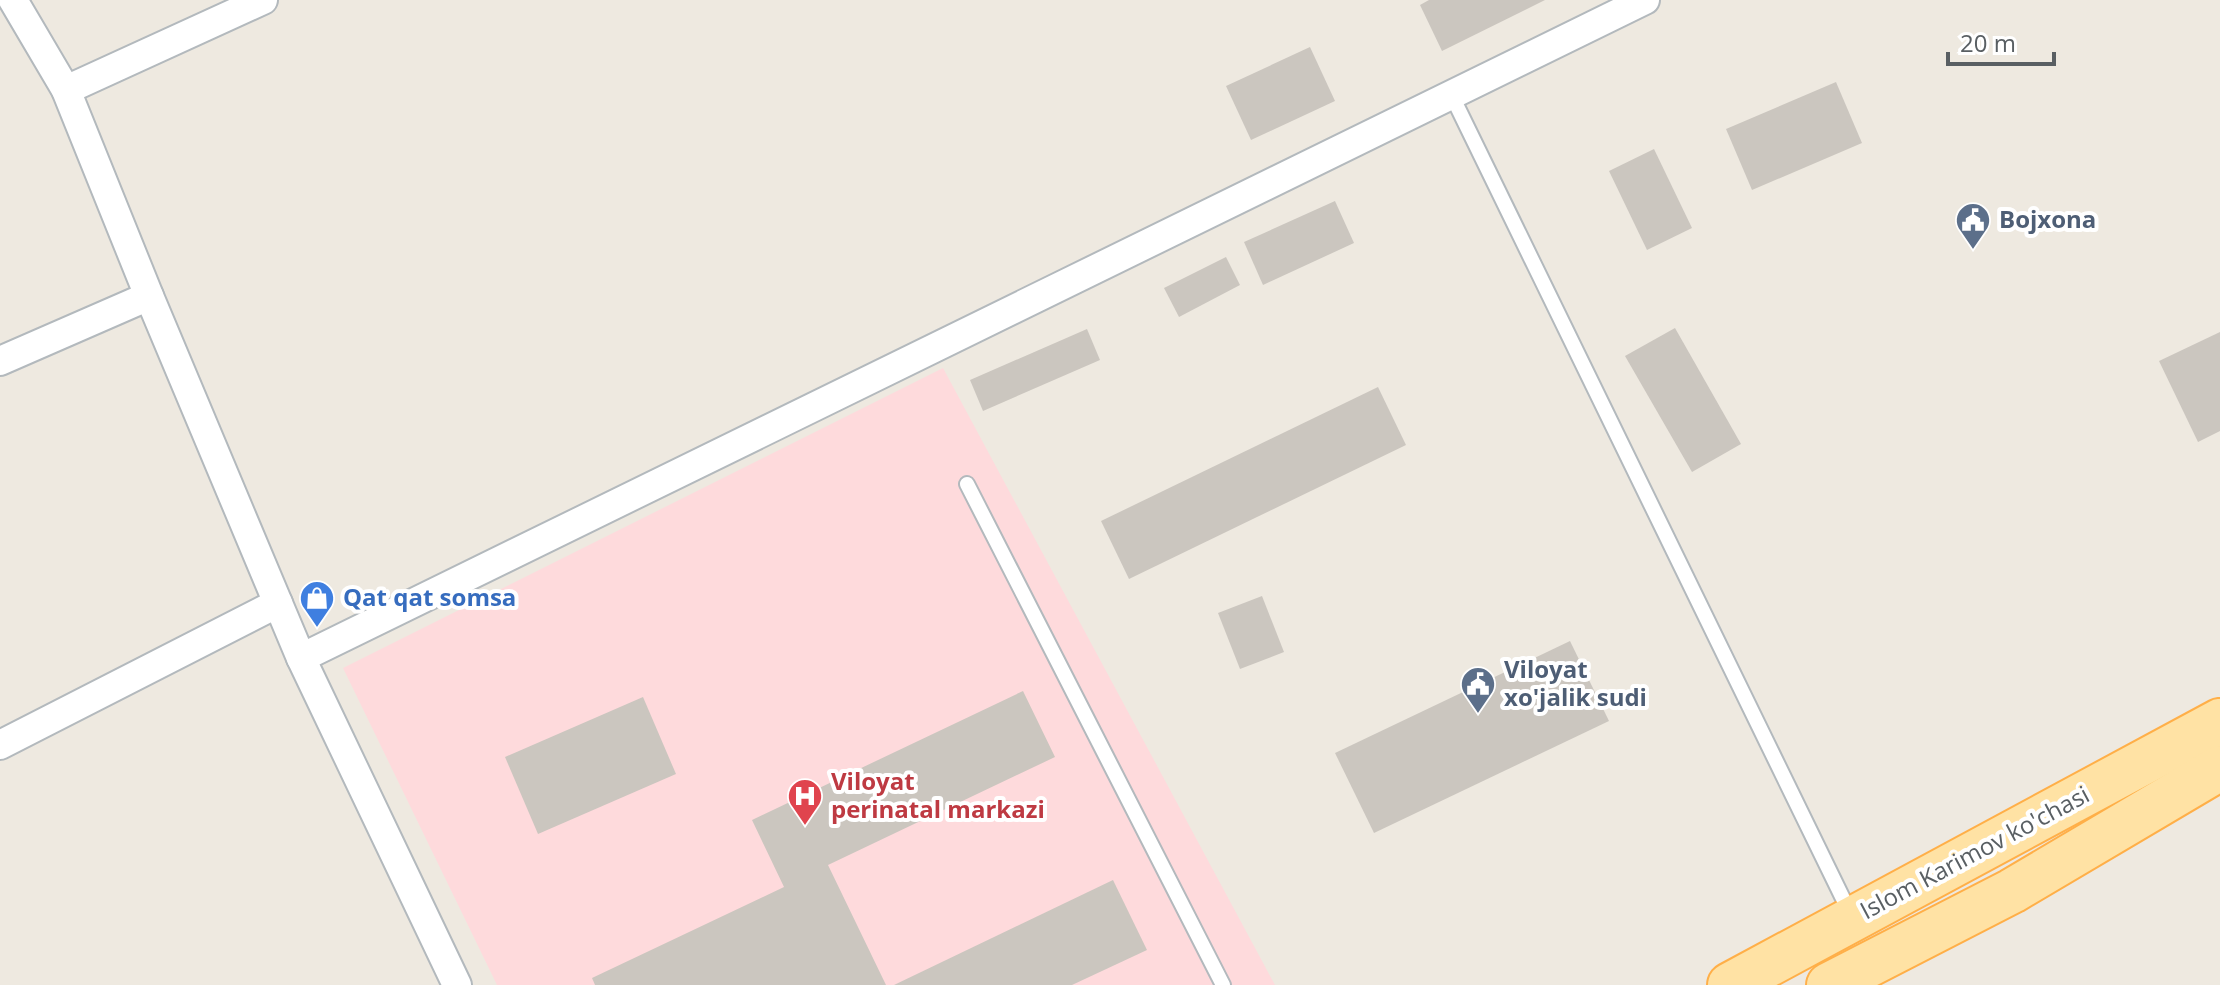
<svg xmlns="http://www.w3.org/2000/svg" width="2220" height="985" font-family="'Open Sans',sans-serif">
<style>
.medical{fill:#fedadc}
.building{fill:#cbc6bf}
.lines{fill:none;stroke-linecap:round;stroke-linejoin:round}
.lane-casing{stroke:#b3b9bd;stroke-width:18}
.street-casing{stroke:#b3b9bd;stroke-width:32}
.primary-casing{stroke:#ffaf48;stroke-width:48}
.lane{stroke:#fff;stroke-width:14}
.street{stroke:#fff;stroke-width:28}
.primary{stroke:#ffe2a4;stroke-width:44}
.labels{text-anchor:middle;stroke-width:8;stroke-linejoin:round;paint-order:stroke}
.service-label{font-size:24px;font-weight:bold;fill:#4e5e75;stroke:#fff;text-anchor:start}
.shop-label{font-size:24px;font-weight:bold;fill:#366cbe;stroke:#fff;text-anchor:start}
.health-label{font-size:24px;font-weight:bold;fill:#be3a42;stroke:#fff;text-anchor:start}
.street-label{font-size:24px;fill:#595f63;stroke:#fff}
</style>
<rect width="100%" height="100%" fill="#eee9e0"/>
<polygon class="medical" points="943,368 1275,985 497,985 343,668"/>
<g class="building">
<polygon points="1429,0 1545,0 1442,51 1420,5"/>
<polygon points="1310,47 1335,101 1251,140 1226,86"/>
<polygon points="1836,82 1862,143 1752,190 1726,129"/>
<polygon points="1654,149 1692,228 1647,250 1609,171"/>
<polygon points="1335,201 1354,243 1263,285 1244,242"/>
<polygon points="1226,257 1240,285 1179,317 1164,288"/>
<polygon points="1675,328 1741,444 1692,472 1625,356"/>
<polygon points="1087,329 1100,360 983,411 970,380"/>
<polygon points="2220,332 2220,431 2198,442 2159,361"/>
<polygon points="1378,387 1406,445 1129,579 1101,521"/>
<polygon points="1262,596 1284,652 1240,669 1218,613"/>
<polygon points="1570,641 1609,721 1374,833 1335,753"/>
<polygon points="1023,691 1055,757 828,865 886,985 595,985 592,978 784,887 752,820"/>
<polygon points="643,697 676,774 538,834 505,757"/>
<polygon points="1113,880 1147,950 1072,985 894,985"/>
</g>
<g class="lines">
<g class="lane-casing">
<g id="lane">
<polyline points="1452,96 1851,915"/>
<polyline points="967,484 1223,985"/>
</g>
</g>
<g class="street-casing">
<g id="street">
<polyline points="13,0 66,90 149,296 301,658 457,985"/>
<polyline points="66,90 263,0"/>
<polyline points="0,361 149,296"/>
<polyline points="301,658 1645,0"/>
<polyline points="0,745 278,603"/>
</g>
</g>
<g class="primary-casing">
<g id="primary">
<polyline points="1730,985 2220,721"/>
<polyline points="1829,985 2012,891 2220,768"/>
</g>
</g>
<use href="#lane" class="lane"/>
<use href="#street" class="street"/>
<use href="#primary" class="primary"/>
</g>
<defs>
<g id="civic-pin" transform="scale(1.8)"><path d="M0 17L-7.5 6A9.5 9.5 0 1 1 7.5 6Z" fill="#5c6f8a" stroke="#fff"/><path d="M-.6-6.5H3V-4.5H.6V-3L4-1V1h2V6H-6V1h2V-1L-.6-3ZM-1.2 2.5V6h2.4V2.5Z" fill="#fff"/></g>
<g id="shop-pin" transform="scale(1.8)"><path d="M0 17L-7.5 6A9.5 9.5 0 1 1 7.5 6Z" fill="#3f7fe0" stroke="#fff"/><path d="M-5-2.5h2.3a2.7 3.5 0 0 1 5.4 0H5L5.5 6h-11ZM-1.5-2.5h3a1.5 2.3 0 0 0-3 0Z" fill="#fff"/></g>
<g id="hospital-pin" transform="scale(1.8)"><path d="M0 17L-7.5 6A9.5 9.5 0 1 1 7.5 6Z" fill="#e0444e" stroke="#fff"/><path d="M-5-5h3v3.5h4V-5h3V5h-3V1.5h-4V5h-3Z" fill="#fff"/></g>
</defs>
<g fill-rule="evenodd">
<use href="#civic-pin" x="1973" y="220"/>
<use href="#shop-pin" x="317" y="598"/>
<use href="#civic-pin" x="1478" y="684"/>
<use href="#hospital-pin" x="805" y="796"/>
</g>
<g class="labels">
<g class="service-label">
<text x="1999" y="228">Bojxona</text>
<text x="1504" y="678">Viloyat<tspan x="1504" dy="28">xo'jalik sudi</tspan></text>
</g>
<g class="shop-label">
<text x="343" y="606">Qat qat somsa</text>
</g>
<g class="health-label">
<text x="831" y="790">Viloyat<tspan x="831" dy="28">perinatal markazi</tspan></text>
</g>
<g class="street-label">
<text transform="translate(1975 853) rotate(-28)" y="8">Islom Karimov ko'chasi</text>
</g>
</g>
<path d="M1948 52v12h106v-12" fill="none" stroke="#595f63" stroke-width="4"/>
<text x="1960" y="52" font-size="24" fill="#595f63" stroke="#ffffff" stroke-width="6" paint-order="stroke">20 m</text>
</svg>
